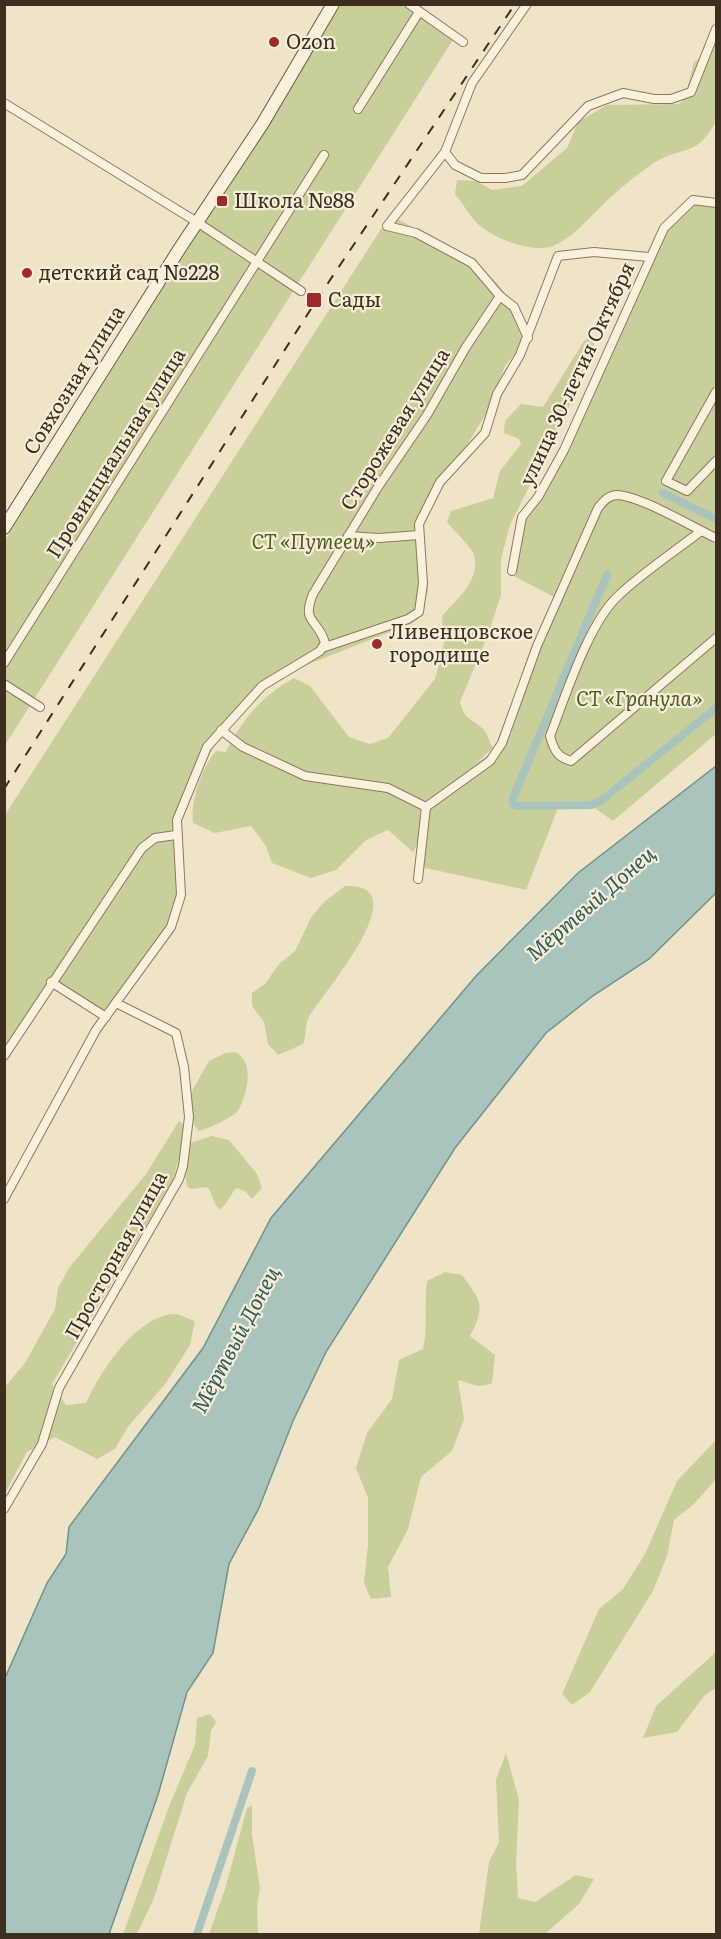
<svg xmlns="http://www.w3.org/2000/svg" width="721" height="1939" font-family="Literata,serif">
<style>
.green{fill:#c9cf9b}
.water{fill:#a9c4bc;stroke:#6f938a;stroke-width:1.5}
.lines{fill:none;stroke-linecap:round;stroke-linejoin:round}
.canal{stroke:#a9c4bc;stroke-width:8}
.street-casing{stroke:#8d765c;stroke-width:10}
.secondary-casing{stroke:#6f573f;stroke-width:14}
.street{stroke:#faf1dc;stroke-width:8}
.secondary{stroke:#faf1dc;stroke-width:12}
.rail{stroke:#3d2e20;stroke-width:2;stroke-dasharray:10 10;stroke-linecap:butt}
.poi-dot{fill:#9e2a2b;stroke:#f7eed8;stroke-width:2}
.labels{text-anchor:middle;stroke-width:4.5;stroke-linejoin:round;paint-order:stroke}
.poi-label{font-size:20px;fill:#3d2e20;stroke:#f7eed8;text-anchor:start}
.street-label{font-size:20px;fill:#3d2e20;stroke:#f7eed8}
.park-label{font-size:20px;font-style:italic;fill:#4d5a26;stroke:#f7eed8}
.water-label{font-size:21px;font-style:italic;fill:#2f5d5a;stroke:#f7eed8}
</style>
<rect width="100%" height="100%" fill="#f0e4c8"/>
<g class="green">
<polygon points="341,5 411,5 456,35 5,745 5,540"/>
<path d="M716,42V121C696,160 681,144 651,165C638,174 624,185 612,196C595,211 575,237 553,246C531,254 488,237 474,220C467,212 462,202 455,194L457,180L476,181L492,190L522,186L567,148L578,122L607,105L679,104L685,98L694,62L711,50Z"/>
<path d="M696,200L716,203V734L613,821L588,803H560L526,890L421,867L430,799L420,810V838L413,852L388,830L366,840L336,870L311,878L272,863L266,846L251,826L215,833L193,823C190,801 202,767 216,751L226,752C241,720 264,694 294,678L310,686L349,737L370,744L388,738L435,679L444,644L442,616C456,600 481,580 474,555C471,546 453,530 447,522L451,511L493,498L500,471L521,444L519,439L504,433L505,421L521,404L543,407L584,341L593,336L595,355L510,525L501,559V595L489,632L460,702C465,722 473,718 484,730C488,735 490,743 493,748L474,765L494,751L556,598L510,574L522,520L585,400L651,250L680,210Z"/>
<path d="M390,215C427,236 472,254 500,287C512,302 518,324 524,343L505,366L489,409L422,518L428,590L422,613L411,624L291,671L269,686L220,738L189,784L177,822L180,911L108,1017L49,983L5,1054V815Z"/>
<path d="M345,886C421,882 322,994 309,1017C304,1026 307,1036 303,1044L278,1055L268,1044L264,1022L252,1006V993L265,984L279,964L295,951L312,916L325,901Z"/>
<path d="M235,1052C256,1062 247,1097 237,1112C234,1116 204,1131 199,1131L194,1125L190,1101L193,1089L209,1061L225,1053Z"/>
<path d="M179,1121L187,1129L173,1180L52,1384L66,1405L86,1403C101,1371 134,1319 172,1314C179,1313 188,1319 195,1321L190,1345L166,1383L127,1428L115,1449L97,1459L55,1437L27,1452L5,1493V1387L25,1363L55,1309L58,1288L69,1268L146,1174Z"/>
<path d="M212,1136L229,1140L257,1174L262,1188L252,1199L245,1191L236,1188L221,1210C212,1205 214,1194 207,1187L191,1189L187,1186L185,1172L190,1143Z"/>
<path d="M445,1272L462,1275C481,1301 486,1306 470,1336L495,1355L492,1384L478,1386L458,1380L464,1419L452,1451L421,1477L408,1529L388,1567L391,1597L371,1599L364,1583L368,1544V1498L356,1468L367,1433L392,1399L399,1360L423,1349C428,1326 424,1304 427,1281Z"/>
<polygon points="715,1441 716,1479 695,1503 674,1520 667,1556 653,1591 590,1692 572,1705 562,1694 599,1609 623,1589 645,1554 677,1481"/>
<polygon points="716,1652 716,1688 705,1695 677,1732 643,1738 656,1706"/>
<polygon points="210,1714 216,1722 211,1731 208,1756 187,1793 154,1898 137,1934 123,1934 170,1804 195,1745 197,1718"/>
<polygon points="506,1753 519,1800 516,1863 518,1898 535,1902 576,1875 594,1879 579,1904 545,1934 479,1934 489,1862 499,1842 496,1780"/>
<polygon points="252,1805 252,1834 260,1889 257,1905 258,1934 209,1934 225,1889 247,1808"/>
</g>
<polygon class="water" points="716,766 716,893 649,959 594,995 546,1033 455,1148 326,1352 293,1421 259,1508 229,1564 213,1653 187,1692 158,1795 109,1934 5,1934 5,1678 47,1583 66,1554 69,1527 203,1348 271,1218 476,976 578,873"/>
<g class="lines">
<g class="canal">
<polyline points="663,493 716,519"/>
<polyline points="607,575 513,798 513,804 516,806 591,805 602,800 716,708"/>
<polyline points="197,1934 252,1771"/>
</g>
<g class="street-casing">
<g id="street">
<polyline points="409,4 463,42"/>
<polyline points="527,4 472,83 445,152 387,226 416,233 472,263 500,296 514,307 528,338"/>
<polyline points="4,103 197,222 301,291"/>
<polyline points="358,109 419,12"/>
<polyline points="445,152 455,165 481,178 505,178 522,175 588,106 623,93 654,99 671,99 691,92 716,29"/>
<polyline points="716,392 666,481 687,491 716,461"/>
<path d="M701,531C674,552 643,572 618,596C588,624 565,698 550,736C554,750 557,757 571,761L716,638"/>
<polyline points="348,536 379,538 419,535"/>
<polyline points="512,571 522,517 538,497 564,450 664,228 693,200 716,203"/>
<polyline points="322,648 408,619 419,612 423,583 419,524 440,482 485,433 497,394 520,355 558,256 594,252 649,257"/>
<polyline points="4,663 324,155"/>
<polyline points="4,684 40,707"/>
<path d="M221,730L243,747L305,776L388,788L426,807L490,761L502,743L537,646L598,508C603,502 608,495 617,495C641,496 692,527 716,538"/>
<polyline points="418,879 426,807"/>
<polyline points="51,982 106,1017"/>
<polyline points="4,1056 142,848 155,838 176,835"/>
<path d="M4,1199L96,1030L171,927L181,895L177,820L207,747L262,686L320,651L325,643C318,618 301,624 313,594L378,487L427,415L466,347L500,296"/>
<polyline points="4,1509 42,1444 59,1388 179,1179 183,1166 189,1117 184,1067 176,1033 116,1003"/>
</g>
</g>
<g class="secondary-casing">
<polyline id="secondary" points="4,528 180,248 263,123 333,4"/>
</g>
<use href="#street" class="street"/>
<use href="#secondary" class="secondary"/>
<polyline class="rail" points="4,789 316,301 515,4"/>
</g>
<g class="poi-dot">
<circle cx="274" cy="42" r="6"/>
<rect x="216" y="195" width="12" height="12" rx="3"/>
<circle cx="27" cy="273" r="6"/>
<rect x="306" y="292" width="16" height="16" rx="3"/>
<circle cx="377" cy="644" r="6"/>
</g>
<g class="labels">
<g class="poi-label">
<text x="286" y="49">Ozon</text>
<text x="234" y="208">Школа №88</text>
<text x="39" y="280">детский сад №228</text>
<text x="328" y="307">Сады</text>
<text x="389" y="639">Ливенцовское<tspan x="389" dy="23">городище</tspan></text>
</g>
<g class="street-label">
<text transform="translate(577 374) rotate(-65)" y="7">улица 30-летия Октября</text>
<text transform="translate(74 380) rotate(-58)" y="7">Совхозная улица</text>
<text transform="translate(395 429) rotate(-58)" y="7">Сторожевая улица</text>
<text transform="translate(116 453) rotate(-58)" y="7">Провинциальная улица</text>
<text transform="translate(116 1255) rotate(-61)" y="7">Просторная улица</text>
</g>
<g class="park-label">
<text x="313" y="549">СТ «Путеец»</text>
<text x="639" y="706">СТ «Гранула»</text>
</g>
<g class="water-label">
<text transform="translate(591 904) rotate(-41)" y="7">Мёртвый Донец</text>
<text transform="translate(236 1340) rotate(-62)" y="7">Мёртвый Донец</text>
</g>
</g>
<rect width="721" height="1939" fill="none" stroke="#3d2e20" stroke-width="12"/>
</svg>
